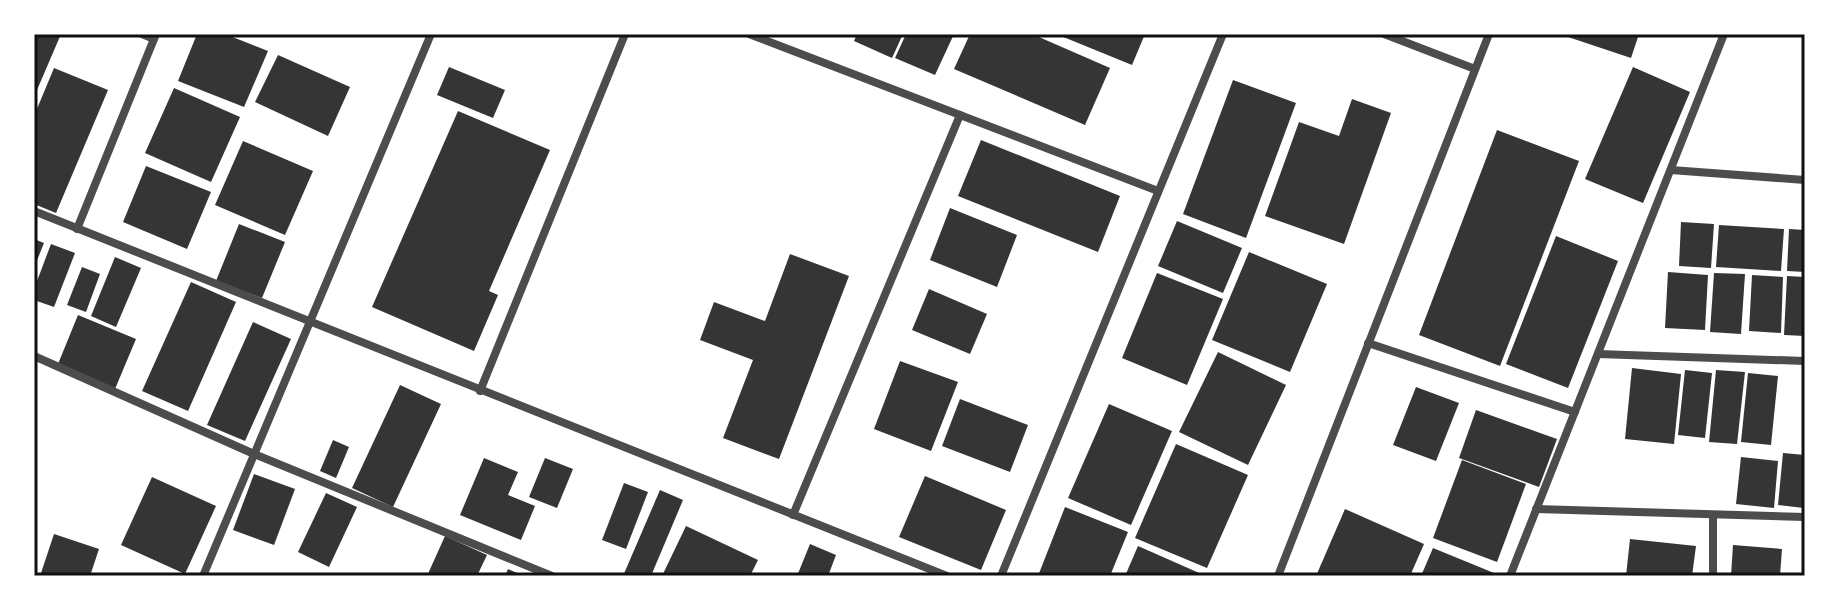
<svg xmlns="http://www.w3.org/2000/svg" width="1839" height="610" font-family="Jost,sans-serif">
<style>
.building{fill:#353535}
.lines{fill:none;stroke-linecap:round;stroke-linejoin:round}
.minor{stroke:#4c4c4c;stroke-width:8}
.neatline{fill:none;stroke:#111;stroke-width:3}
</style>
<rect width="100%" height="100%" fill="#fff"/>
<g class="building">
<polygon points="34,34 61,34 34,97"/>
<polygon points="197,34 225,34 268,51 244,107 178,81"/>
<polygon points="857,34 903,34 892,58 854,41"/>
<polygon points="906,34 954,34 935,75 895,58"/>
<polygon points="970,34 1032,34 1110,68 1085,125 954,69"/>
<polygon points="1056,34 1145,34 1132,65"/>
<polygon points="1559,34 1639,34 1631,58"/>
<polygon points="278,55 350,87 328,136 255,102"/>
<polygon points="449,67 505,90 493,118 437,95"/>
<polygon points="1633,67 1690,92 1643,203 1585,179"/>
<polygon points="54,68 108,90 56,213 34,204 34,116"/>
<polygon points="1233,80 1296,103 1246,238 1183,214"/>
<polygon points="174,88 240,117 211,182 145,153"/>
<polygon points="1352,99 1391,113 1344,244 1265,216 1299,122 1339,136"/>
<polygon points="458,111 550,150 489,291 498,295 474,351 372,307"/>
<polygon points="1497,130 1579,161 1500,366 1419,335"/>
<polygon points="981,140 1120,196 1098,252 958,196"/>
<polygon points="243,141 313,171 285,235 215,205"/>
<polygon points="146,166 211,192 187,249 123,222"/>
<polygon points="950,208 1017,235 997,287 930,260"/>
<polygon points="1177,221 1242,248 1223,293 1158,266"/>
<polygon points="1681,222 1714,224 1711,268 1679,266"/>
<polygon points="239,224 285,242 262,298 216,281"/>
<polygon points="1719,225 1784,229 1781,271 1716,267"/>
<polygon points="1789,229 1805,230 1805,272 1787,271"/>
<polygon points="1556,236 1618,261 1568,388 1506,364"/>
<polygon points="34,239 44,243 34,268"/>
<polygon points="51,244 75,253 54,307 34,300 34,289"/>
<polygon points="1249,252 1327,284 1290,372 1212,340"/>
<polygon points="790,254 849,276 779,459 723,438 753,360 700,340 714,302 765,321"/>
<polygon points="115,257 141,268 116,327 91,316"/>
<polygon points="82,267 100,274 86,312 67,305"/>
<polygon points="1668,272 1708,275 1705,330 1665,328"/>
<polygon points="1157,273 1223,299 1187,385 1122,358"/>
<polygon points="1714,273 1745,274 1741,334 1710,332"/>
<polygon points="1752,275 1783,277 1781,333 1749,331"/>
<polygon points="1787,276 1805,277 1805,336 1784,335"/>
<polygon points="191,282 236,302 188,411 142,391"/>
<polygon points="929,289 987,314 970,354 912,330"/>
<polygon points="78,315 136,339 115,389 58,364"/>
<polygon points="253,322 291,339 245,441 207,425"/>
<polygon points="1218,352 1286,385 1248,465 1179,432"/>
<polygon points="900,361 958,382 931,451 874,429"/>
<polygon points="1632,368 1681,374 1674,444 1625,439"/>
<polygon points="1685,370 1712,373 1705,438 1678,435"/>
<polygon points="1716,370 1745,372 1737,444 1709,442"/>
<polygon points="1748,373 1778,376 1771,445 1741,442"/>
<polygon points="400,385 441,404 393,507 352,488"/>
<polygon points="1416,387 1459,403 1436,461 1393,445"/>
<polygon points="960,399 1028,425 1010,472 942,446"/>
<polygon points="1109,404 1172,431 1131,525 1068,498"/>
<polygon points="1476,410 1557,439 1539,487 1459,458"/>
<polygon points="333,440 349,447 336,478 320,471"/>
<polygon points="1176,444 1248,475 1207,568 1135,538"/>
<polygon points="1783,453 1805,455 1804,508 1778,505"/>
<polygon points="1741,457 1778,461 1774,508 1736,504"/>
<polygon points="484,458 518,472 508,495 535,506 521,540 460,515"/>
<polygon points="545,458 573,469 557,508 529,497"/>
<polygon points="1462,460 1526,484 1497,562 1433,538"/>
<polygon points="254,474 295,489 274,545 233,530"/>
<polygon points="925,476 1006,510 981,570 899,537"/>
<polygon points="152,477 216,506 185,574 121,545"/>
<polygon points="624,483 648,492 626,549 602,540"/>
<polygon points="660,490 683,500 651,576 623,576"/>
<polygon points="326,493 357,507 329,567 298,552"/>
<polygon points="1065,507 1128,532 1110,576 1038,576"/>
<polygon points="1345,509 1424,544 1410,576 1316,576"/>
<polygon points="686,526 758,560 750,576 662,576"/>
<polygon points="54,534 99,549 90,576 40,576"/>
<polygon points="445,536 487,555 477,576 427,576"/>
<polygon points="1630,539 1696,546 1692,576 1626,576"/>
<polygon points="810,544 836,555 828,576 797,576"/>
<polygon points="1733,545 1782,549 1780,576 1731,576"/>
<polygon points="1138,546 1206,576 1125,576"/>
<polygon points="1433,548 1494,573 1493,576 1421,576"/>
<polygon points="508,569 524,576 505,576"/>
</g>
<g class="lines">
<g class="minor">
<polyline points="142,34 154,39"/>
<polyline points="749,34 1158,191"/>
<polyline points="1384,34 1475,69"/>
<polyline points="1671,170 1805,180"/>
<polyline points="34,211 947,576"/>
<polyline points="77,229 156,34"/>
<polyline points="1368,343 1575,412"/>
<polyline points="1598,354 1805,361"/>
<polyline points="34,356 254,454 552,576"/>
<polyline points="480,391 625,34"/>
<polyline points="1536,509 1805,517"/>
<polyline points="793,515 960,115"/>
<polyline points="1713,515 1713,576"/>
<polyline points="203,576 431,34"/>
<polyline points="1001,576 1223,34"/>
<polyline points="1278,576 1489,34"/>
<polyline points="1510,576 1724,34"/>
</g>
</g>
<rect width="1839" height="610" fill="none" stroke="#ffffff" stroke-width="72"/>
<rect x="36" y="36" width="1767" height="538" class="neatline"/>
</svg>
